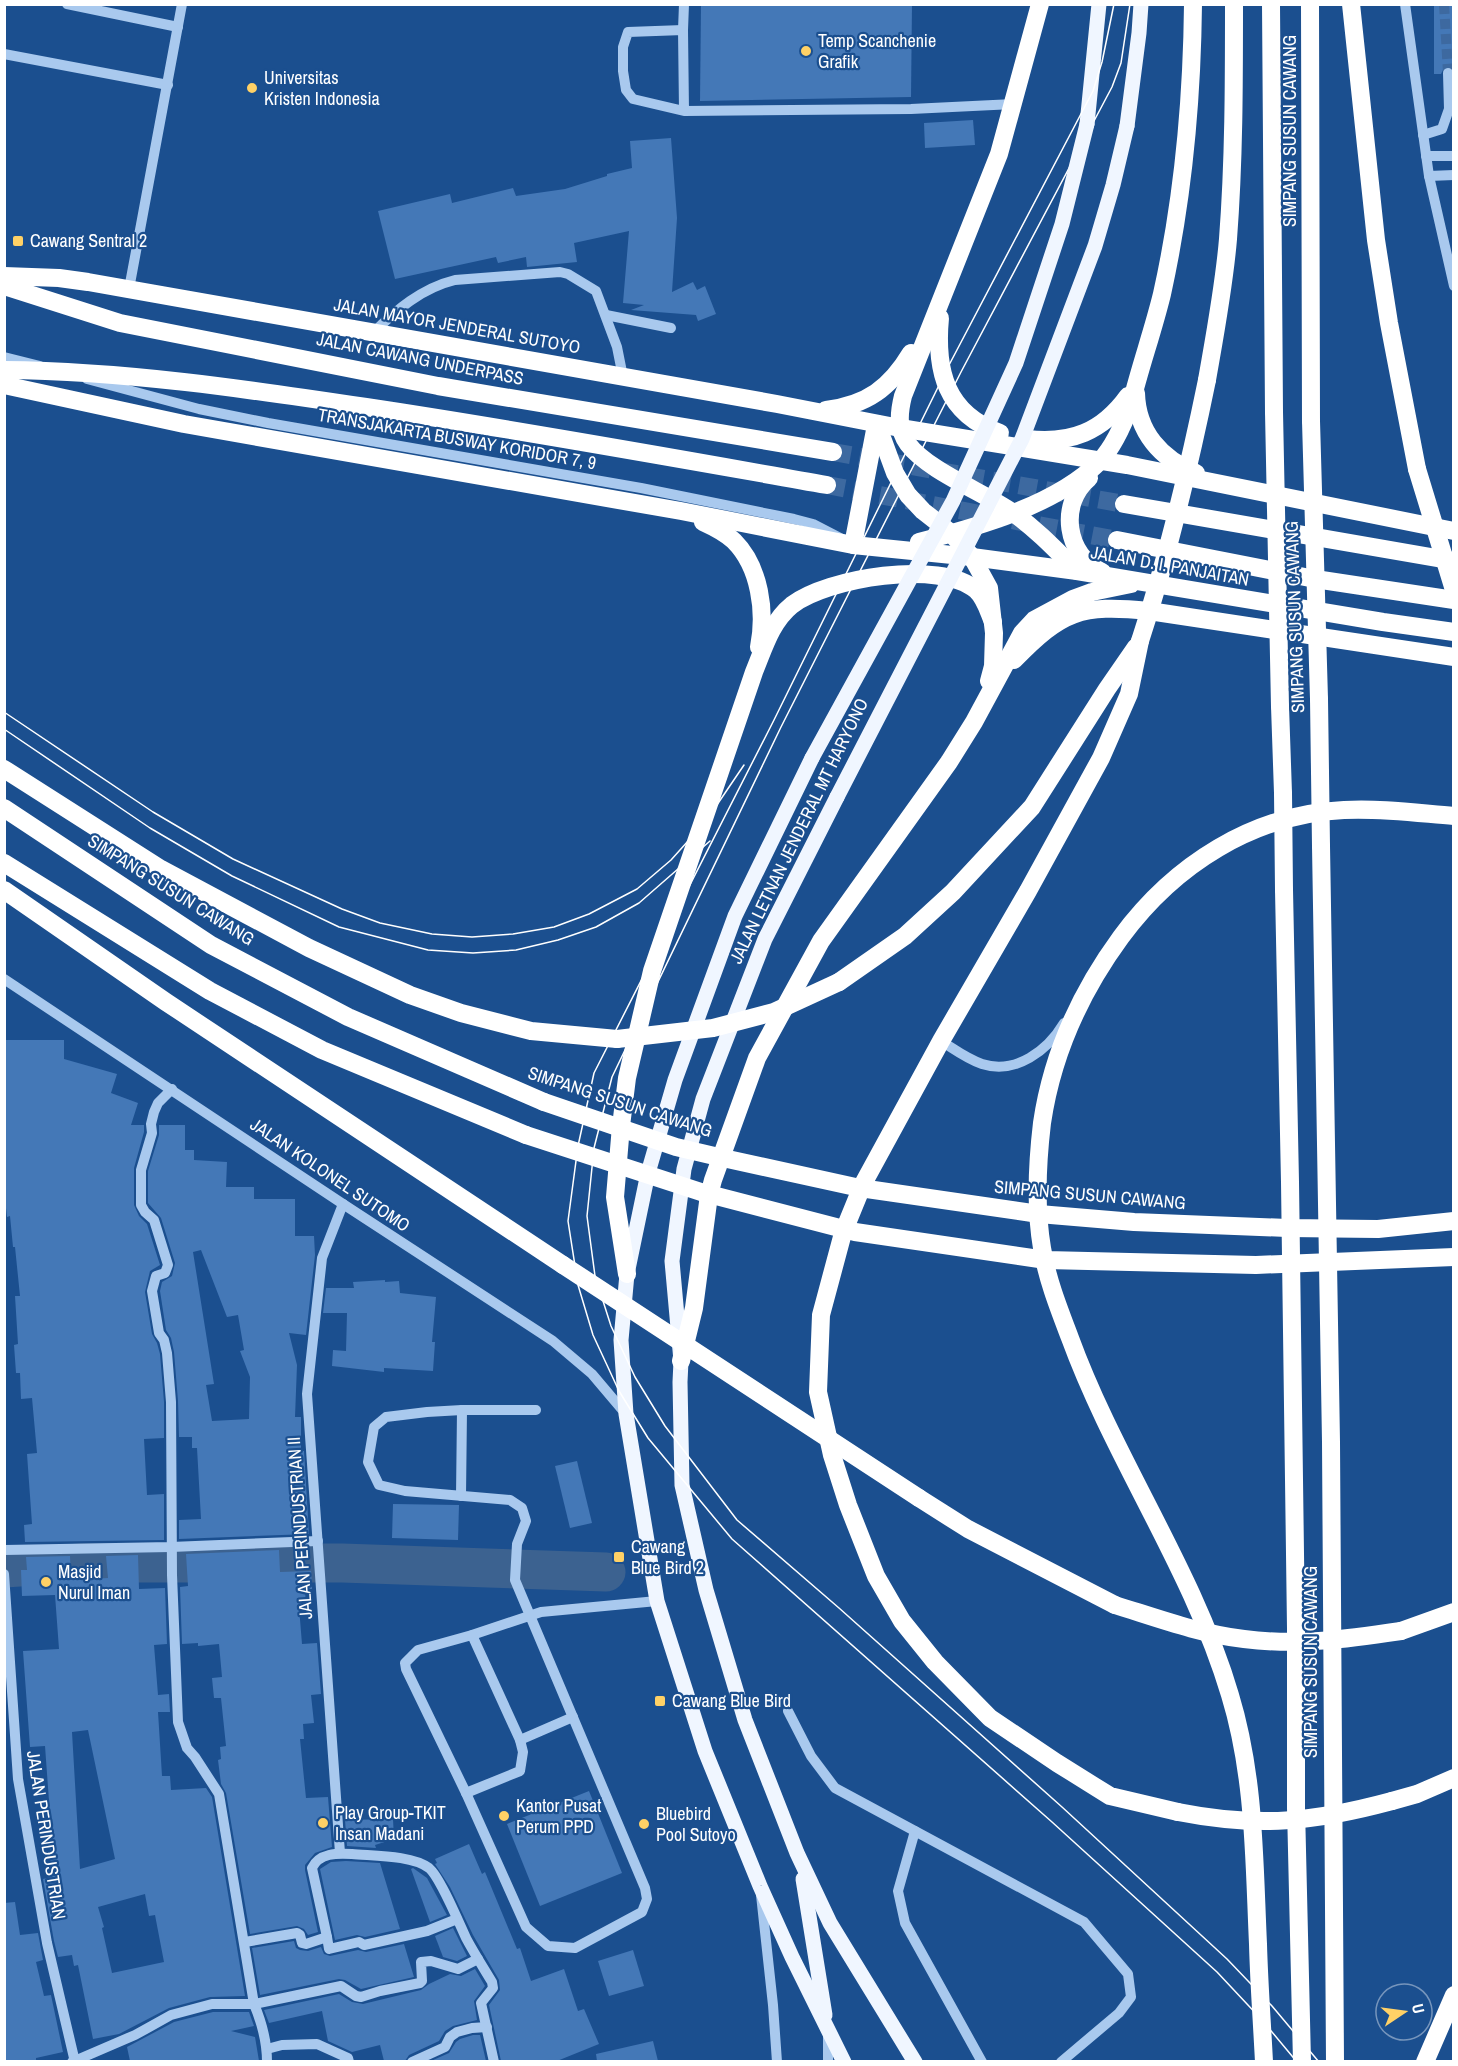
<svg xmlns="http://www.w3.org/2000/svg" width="1458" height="2066" font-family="'Archivo Narrow',sans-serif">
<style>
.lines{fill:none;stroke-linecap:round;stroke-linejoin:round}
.river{stroke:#3c6290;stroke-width:39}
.building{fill:#4478b7;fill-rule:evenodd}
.minor-tunnel{stroke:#3d69a0;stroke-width:10;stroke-dasharray:10 5;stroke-linecap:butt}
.highway-tunnel{stroke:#3d69a0;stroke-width:18;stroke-dasharray:18 9;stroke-linecap:butt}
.minor{stroke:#a9c9ee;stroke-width:10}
.major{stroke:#f0f6ff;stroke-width:15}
.highway{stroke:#fff;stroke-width:18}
.tram{stroke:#fff;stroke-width:1.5}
.major-bridge{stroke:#f0f6ff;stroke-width:15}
.highway-bridge{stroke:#fff;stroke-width:18}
.poi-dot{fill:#ffd166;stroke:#1b4f8f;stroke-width:2}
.labels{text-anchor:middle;stroke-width:4.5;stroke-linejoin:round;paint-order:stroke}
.poi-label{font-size:18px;fill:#fff;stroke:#1b4f8f;text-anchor:start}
.street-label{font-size:18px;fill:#fff;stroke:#1b4f8f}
</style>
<rect width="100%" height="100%" fill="#1b4f8f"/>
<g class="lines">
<polyline class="river" points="4,1568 81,1563 342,1563 606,1572"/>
</g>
<g class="building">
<polygon points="701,4 912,4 911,97 700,101"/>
<polygon points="1434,4 1454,4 1454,68 1448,66 1445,66 1441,74 1434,74"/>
<polygon points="973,120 975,145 925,148 924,123"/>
<polygon points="671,138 677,218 672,292 693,282 697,290 705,286 716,314 698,321 696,315 631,310 644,305 623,303 629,231 574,243 577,262 527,267 526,257 498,263 496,257 395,279 378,211 450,194 452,203 513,188 516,196 565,189 607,176 607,174 632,168 630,141"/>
<polygon points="4,1040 64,1040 64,1059 117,1074 111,1093 138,1103 131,1125 144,1125 144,1132 134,1168 134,1205 139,1216 147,1224 160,1265 150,1271 145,1292 152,1334 157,1343 160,1354 164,1402 164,1438 144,1439 147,1495 164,1494 164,1540 25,1542 24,1525 32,1524 27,1454 37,1453 32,1398 21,1399 20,1373 16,1373 14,1345 18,1344 15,1296 20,1296 15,1247 13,1247 10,1216 7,1217 4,1190"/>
<path d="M159,1125H185V1150H194V1160L227,1162L226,1187H254V1199H295V1236H314L315,1255L306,1335L289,1333L297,1365L295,1417H301V1451H304L309,1534L179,1539V1520L201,1519L197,1448H192V1437H179L178,1401L174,1352L171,1338L166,1330L160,1291L162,1282L172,1276L175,1263L161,1218L148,1203V1171L159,1135ZM201,1250L227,1317L238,1315L244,1350L240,1351L250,1377L249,1419L212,1421L206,1385L214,1384L193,1252Z"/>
<polygon points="385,1280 385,1282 399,1281 400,1293 436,1297 432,1342 435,1342 433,1371 384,1368 384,1372 332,1366 333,1350 346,1351 347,1313 323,1313 326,1288 354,1288 353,1282"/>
<polygon points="577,1461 592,1523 570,1528 555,1466"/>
<polygon points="393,1504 459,1505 458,1540 392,1538"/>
<polygon points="279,1550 280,1572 311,1571 312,1589 305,1589 306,1607 299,1607 302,1644 317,1643 321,1694 311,1695 314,1723 303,1724 304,1739 300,1739 306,1798 328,1797 332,1847 315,1853 305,1865 305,1870 318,1932 308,1935 304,1929 297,1926 250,1934 226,1793 221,1784 218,1760 221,1759 220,1747 226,1746 221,1698 214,1698 212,1678 222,1677 219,1644 198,1646 198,1643 182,1644 180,1587 188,1586 186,1554"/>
<path d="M138,1555L139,1589L165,1588L167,1644L154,1645L158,1695L169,1694L170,1712H158L162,1776H170L171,1790L206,1788L212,1797L245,1996L210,1997L169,2008L119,2034L93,2039L78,1965L74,1966L72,1955L58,1957L54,1941L43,1879L51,1877L49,1826H45L44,1801H49L45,1746L30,1747L23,1651L59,1649L55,1595L22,1596L21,1570H27L26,1557L70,1556L71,1580L108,1578L106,1556ZM88,1730L115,1859L80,1869L72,1732ZM145,1894L149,1916L155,1915L164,1962L112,1973L102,1928L104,1927L98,1907Z"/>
<polygon points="589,1791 622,1873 540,1906 507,1824"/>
<polygon points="393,1819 394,1839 375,1845 376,1848 347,1846 345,1820"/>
<polygon points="469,1844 482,1874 485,1872 517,1949 520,1948 531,1981 564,1969 578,2011 584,2009 599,2044 557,2061 501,2061 489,2005 500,1990 499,1980 473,1935 450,1887 435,1864 437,1863 435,1859"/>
<polygon points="346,1861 380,1863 400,1929 365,1937 357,1935 335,1940 320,1869 331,1862"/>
<polygon points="413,1868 427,1878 447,1915 430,1922 411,1869"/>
<polygon points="15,1902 20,1935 38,1933 43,1960 36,1962 44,1996 51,1995 63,2052 36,2058 36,2061 4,2061 4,1903"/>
<polygon points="453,1928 467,1956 457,1961 443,1957 435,1936"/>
<polygon points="294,1941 296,1948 300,1950 308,1951 321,1947 324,1954 330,1956 358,1950 366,1952 404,1944 414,1977 361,1989 345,1980 339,1979 260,1995 252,1948"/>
<polygon points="633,1950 644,1986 609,1996 598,1961"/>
<polygon points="475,1969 485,1986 474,2001 477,2020 453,2026 445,2031 439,2041 409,2055 405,2061 384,2061 380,2045 352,2052 328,2041 322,2011 269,2023 264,2010 339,1994 352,2002 363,2004 421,1990 429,1984 450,1974 461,1976"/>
<polygon points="213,2012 249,2012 254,2026 231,2031 255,2037 259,2061 130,2061 127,2047 174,2022"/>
<polygon points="473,2035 480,2035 486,2061 431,2061 449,2053 456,2042 460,2039"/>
<polygon points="653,2041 658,2061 597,2061 596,2054"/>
</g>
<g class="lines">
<polyline class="minor-tunnel" points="1444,4 1448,73"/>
<g class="highway-tunnel">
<polyline points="833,452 1124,504"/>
<polyline points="827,485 1117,540"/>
</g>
<g class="minor">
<polyline points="67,4 178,27"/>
<polyline points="1405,4 1429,176 1454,286"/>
<polyline points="683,30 684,4"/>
<polyline points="4,54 168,85"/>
<polyline points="684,111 683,30 628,32 623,47 623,71 626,90 633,99 684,111 911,109 1014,104"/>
<polyline points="1423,135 1442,129 1449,109 1448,73"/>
<polyline points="1426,156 1454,156"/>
<polyline points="1429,176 1454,175"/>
<polyline points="129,289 182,4"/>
<polyline points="606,315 671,328"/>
<path d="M373,333C396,310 422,288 455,280L560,272L568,274L596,291L617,347L623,377"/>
<polyline points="4,357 40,366"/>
<polyline points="87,379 199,409 268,423 641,488 794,519 813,524 842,539"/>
<polyline points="4,979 343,1204 553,1341 592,1374 625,1413"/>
<path d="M941,1041C954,1049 967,1059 982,1064C1016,1075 1048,1050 1064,1023"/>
<path d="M172,1089L158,1103L154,1112L151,1124L152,1133L141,1170V1205L145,1212L154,1220L168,1265L165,1273L156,1276L152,1291L159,1333L164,1340L167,1353L171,1402L172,1575L178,1722L187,1748L195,1757L219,1794L254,2004C262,2023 267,2041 267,2062"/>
<polyline points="536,1410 462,1410 427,1412 386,1417 374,1427 368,1462 379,1485 405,1491 510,1500 522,1508 526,1521 517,1544 515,1580 645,1888 647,1899 642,1912 575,1948 548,1946 526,1927 466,1793 406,1669 405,1663 418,1650 472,1635 541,1612 657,1601"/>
<polyline points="461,1496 462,1410"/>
<polyline points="4,1550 171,1547 318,1541"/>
<polyline points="4,1574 18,1779 47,1943 75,2062"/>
<polyline points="788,1711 811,1756 835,1788 1084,1922 1128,1974 1131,1997 1119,2013 1061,2062"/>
<polyline points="520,1740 573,1717"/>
<polyline points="466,1793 520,1771 523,1752 520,1740 472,1635"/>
<polyline points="915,1831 898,1891 905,1923 982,2062"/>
<polyline points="340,1853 307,1394 322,1258 343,1204"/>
<polyline points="761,1895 773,2005 777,2062"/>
<polyline points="327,1937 329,1949 359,1942 364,1945 427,1931 457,1919"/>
<path d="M245,1942L297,1933L300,1935L302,1943L306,1944L327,1937L312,1868C319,1853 337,1853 352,1854C373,1856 412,1855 429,1868C440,1877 459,1923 466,1938C474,1953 483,1967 492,1982L493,1988L481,2003L494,2062"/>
<polyline points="828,2033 828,2062"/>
<polyline points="267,2049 282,2045 317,2044 348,2058 349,2062"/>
<polyline points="72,2062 135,2035 171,2015 212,2004 254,2004 341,1986 356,1996 361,1997 380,1991 420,1983 422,1981 421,1962 431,1961 458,1969 478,1959"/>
<polyline points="412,2062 445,2047 450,2037 457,2032 472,2028 487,2027"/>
</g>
<g class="major">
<polyline points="1087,124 1099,4"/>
<polyline points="1127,126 1139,33 1141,4"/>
<polyline points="812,758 735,916 675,1080 648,1173 627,1274 621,1340 626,1414 657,1601 705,1751 760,1886 792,1957 844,2062"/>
<polyline points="837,797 765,939 703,1099 684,1169 672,1261 681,1361 680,1382 682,1485 706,1590 745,1720 797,1853 830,1923 915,2062"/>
<polyline points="803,1879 825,2015"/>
</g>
<g class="highway">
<path d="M1040,4L999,154L903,396C899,412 897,429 908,444C927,470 983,492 1012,512C1036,529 1056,550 1077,571"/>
<polyline points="1271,4 1274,412"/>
<polyline points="1310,4 1311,421"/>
<polyline points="1351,4 1376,240 1389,323 1417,469"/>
<polyline points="4,276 59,278 88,282 777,404 900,428 1127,465 1454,531"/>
<polyline points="4,286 120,323 438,386 833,452"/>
<path d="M940,318C935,371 946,414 1000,433"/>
<path d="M4,370C125,371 247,389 366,407C520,430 674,458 827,485"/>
<path d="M1207,380C1215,334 1224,287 1228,239C1234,161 1234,83 1234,4"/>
<polyline points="4,385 184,424 681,511 853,545 972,557 1077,571 1383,622 1454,632"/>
<path d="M1136,393C1137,432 1161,459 1196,473"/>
<path d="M826,410C867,405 890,388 911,353"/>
<polyline points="877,424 895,473 908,495 923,511 951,533 972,557 989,588 994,633 993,666 989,681"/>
<path d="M1027,439C1071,444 1102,432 1128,396"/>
<path d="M1089,478C1058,504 1066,556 1102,572"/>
<polyline points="1124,504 1454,561"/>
<path d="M703,522C714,527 725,532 734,541C760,567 766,612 759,647"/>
<polyline points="1117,540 1315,579 1454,600"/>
<path d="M919,542C977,527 1057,505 1100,461C1114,446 1124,423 1131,404C1140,367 1153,331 1162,294C1183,199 1192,102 1193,4"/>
<polyline points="853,545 876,425"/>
<polyline points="1140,641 1129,694 1101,758 1028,891 941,1041 863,1184 843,1233 821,1315 818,1392 832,1455 848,1505 876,1576 902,1621 935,1662 990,1718 1057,1763 1110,1796 1178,1812"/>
<path d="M1014,660C1062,611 1080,604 1149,611L1454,657"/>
<polyline points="1319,699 1320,772"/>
<polyline points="1280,706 1283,793"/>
<polyline points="4,769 161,869 309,948 410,995 461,1013 531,1031 617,1039"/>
<polyline points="4,808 211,945 348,1017 544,1102"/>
<polyline points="1321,846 1331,1442 1335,2062"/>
<polyline points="4,863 210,991 322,1050 526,1135"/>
<polyline points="4,890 166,1002 563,1265"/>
<polyline points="1284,890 1290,1182 1296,1628 1296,1808 1302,2062"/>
<polyline points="839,982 905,936 953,892 1032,807 1107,689 1136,647"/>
<path d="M627,1274L615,1197L621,1126L627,1078L652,971L754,672C764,648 771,622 792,605C827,578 940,559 976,590C985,598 988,610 993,622"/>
<polyline points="681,1361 694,1308 709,1195 713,1180 757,1058 821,941 949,762 974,722 1022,633 1034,620 1073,599 1092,592 1131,584"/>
<polyline points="919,1498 968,1529 1115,1605"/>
<polyline points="1401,1631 1454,1612"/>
<polyline points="1392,1801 1417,1794 1454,1778"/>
<path d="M1264,2062C1262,2022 1259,1983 1258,1944C1254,1860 1255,1777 1230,1695C1193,1570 1115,1461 1070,1338C1059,1309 1047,1279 1042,1248C1035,1207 1037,1165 1042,1123C1052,1055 1080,993 1121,937C1174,865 1253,814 1344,810C1380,808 1417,813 1454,816"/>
<polyline points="1425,2062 1454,1995"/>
</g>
<g class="tram">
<polyline points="1114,4 1102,62 1093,91 948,367 774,720 594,1073 578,1146 568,1221 578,1285 593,1335 619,1391 648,1438 732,1539 1052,1822 1217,1972 1262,2020 1297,2062"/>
<polyline points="1130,4 1121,63 1112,87 961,372 781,727 612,1077 594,1148 587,1216 595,1276 611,1326 635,1377 665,1426 737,1520 839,1608 1062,1807 1227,1959 1272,2006 1319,2062"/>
<polyline points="4,712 153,812 233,859 342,909 380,923 432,934 472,937 513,934 554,927 589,914 637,889 671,860 706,821 744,765"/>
<polyline points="4,729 150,828 232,876 339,927 428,950 473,953 516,950 558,940 596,927 639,903 710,841"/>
</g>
<g class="major-bridge">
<polyline points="812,758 953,501 1016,363 1062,224 1087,124"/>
<polyline points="837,797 1022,439 1095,246 1113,185 1127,126"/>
</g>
<g class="highway-bridge">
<polyline points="1274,412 1280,706"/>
<polyline points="1311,421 1319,699"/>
<polyline points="1417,469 1454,590"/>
<path d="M1140,641C1168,556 1189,468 1207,380"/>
<polyline points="1320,772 1321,846"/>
<polyline points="1283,793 1284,890"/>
<polyline points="617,1039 713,1028 774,1012 839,982"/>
<polyline points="544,1102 676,1147 723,1158 860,1188 1039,1214 1134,1222 1287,1228 1378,1229 1454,1221"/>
<polyline points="526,1135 701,1192 855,1232 1046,1260 1256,1265 1454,1257"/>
<polyline points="563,1265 919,1498"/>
<path d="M1115,1605C1157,1618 1200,1634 1244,1639C1299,1646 1347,1639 1401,1631"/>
<path d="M1178,1812C1259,1828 1314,1822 1392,1801"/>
</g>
</g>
<g class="poi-dot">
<circle cx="806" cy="51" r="6"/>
<circle cx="252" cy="88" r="6"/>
<rect x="12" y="235" width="12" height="12" rx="3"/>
<rect x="613" y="1551" width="12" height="12" rx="3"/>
<circle cx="46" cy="1582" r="6"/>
<rect x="654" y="1695" width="12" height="12" rx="3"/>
<circle cx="504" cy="1816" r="6"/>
<circle cx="323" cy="1823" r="6"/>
<circle cx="644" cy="1824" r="6"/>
</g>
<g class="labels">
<g class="poi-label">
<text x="818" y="47">Temp Scanchenie<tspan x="818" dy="21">Grafik</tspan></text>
<text x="264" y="84">Universitas<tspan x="264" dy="21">Kristen Indonesia</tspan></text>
<text x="30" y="247">Cawang Sentral 2</text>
<text x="631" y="1553">Cawang<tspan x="631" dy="21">Blue Bird 2</tspan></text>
<text x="58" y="1578">Masjid<tspan x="58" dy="21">Nurul Iman</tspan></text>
<text x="672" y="1707">Cawang Blue Bird</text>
<text x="516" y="1812">Kantor Pusat<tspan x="516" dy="21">Perum PPD</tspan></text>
<text x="335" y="1819">Play Group-TKIT<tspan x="335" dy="21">Insan Madani</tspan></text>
<text x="656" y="1820">Bluebird<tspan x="656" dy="21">Pool Sutoyo</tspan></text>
</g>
<g class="street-label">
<text transform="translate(1290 131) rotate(-90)" y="6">SIMPANG SUSUN CAWANG</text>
<text transform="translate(457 326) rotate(10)" y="6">JALAN MAYOR JENDERAL SUTOYO</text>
<text transform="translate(420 359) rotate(11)" y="6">JALAN CAWANG UNDERPASS</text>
<text transform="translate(457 439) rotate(10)" y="6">TRANSJAKARTA BUSWAY KORIDOR 7, 9</text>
<text transform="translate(1170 566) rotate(10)" y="6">JALAN D. I. PANJAITAN</text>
<text transform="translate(1295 617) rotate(-92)" y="6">SIMPANG SUSUN CAWANG</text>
<text transform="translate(799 831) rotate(-64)" y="6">JALAN LETNAN JENDERAL MT HARYONO</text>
<text transform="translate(171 890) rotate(32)" y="6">SIMPANG SUSUN CAWANG</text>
<text transform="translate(620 1102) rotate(18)" y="6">SIMPANG SUSUN CAWANG</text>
<text transform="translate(330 1175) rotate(34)" y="6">JALAN KOLONEL SUTOMO</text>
<text transform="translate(1090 1195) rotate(5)" y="6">SIMPANG SUSUN CAWANG</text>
<text transform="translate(300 1528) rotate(-94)" y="6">JALAN PERINDUSTRIAN II</text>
<text transform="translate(1311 1662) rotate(-90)" y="6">SIMPANG SUSUN CAWANG</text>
<text transform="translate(46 1835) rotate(81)" y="6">JALAN PERINDUSTRIAN</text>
</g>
</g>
<rect width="1458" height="2066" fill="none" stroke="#ffffff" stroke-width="12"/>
<g transform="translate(1404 2012) rotate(77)"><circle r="28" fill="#1b4f8f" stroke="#7695bc" stroke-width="1.5"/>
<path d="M0-4.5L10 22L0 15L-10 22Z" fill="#ffd166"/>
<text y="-9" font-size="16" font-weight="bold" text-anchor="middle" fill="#ffffff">U</text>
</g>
</svg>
